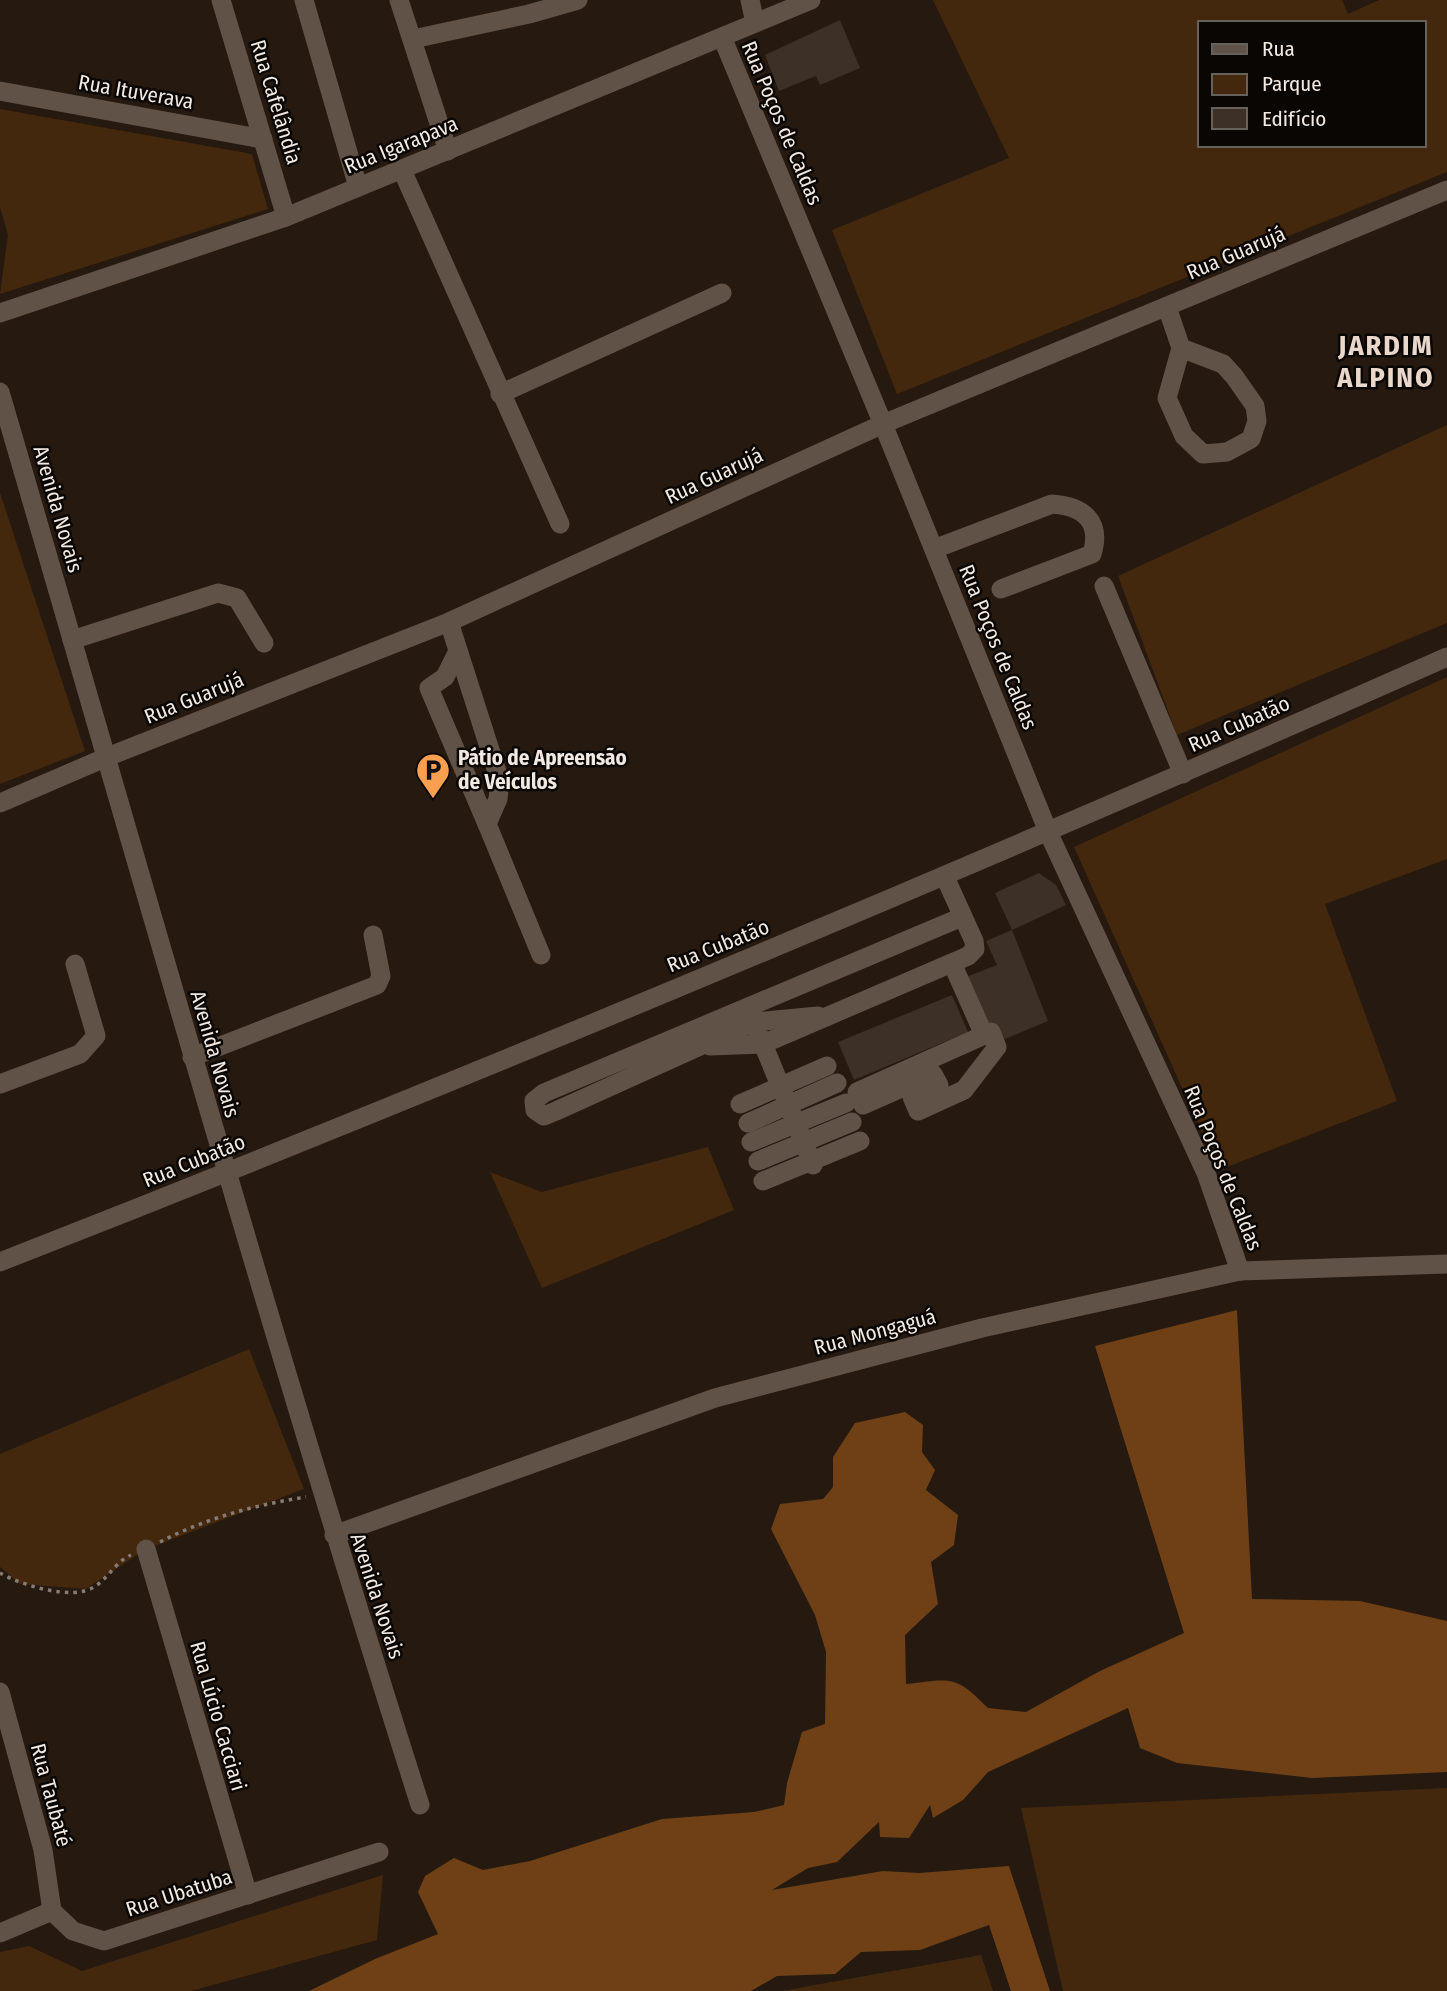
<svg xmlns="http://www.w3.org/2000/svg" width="1447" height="1991" font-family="'Fira Sans Condensed',sans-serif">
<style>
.green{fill:#44280e;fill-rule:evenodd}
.forest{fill:#6f4016}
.building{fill:#3d3026}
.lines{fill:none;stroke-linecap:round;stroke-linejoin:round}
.path{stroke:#877c74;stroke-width:3.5;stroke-dasharray:3.5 5;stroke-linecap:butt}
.minor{stroke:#605247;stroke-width:19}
.labels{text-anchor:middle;stroke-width:5;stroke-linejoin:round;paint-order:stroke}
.street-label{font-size:21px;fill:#f2e9e2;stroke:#0a0603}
.poi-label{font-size:21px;font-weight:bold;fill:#f2e9e2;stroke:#0a0603;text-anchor:start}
.district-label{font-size:28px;font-weight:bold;letter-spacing:2px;fill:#e8d7ca;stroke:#0a0603}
</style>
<rect width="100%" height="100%" fill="#251910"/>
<g class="green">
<path d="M933,0H1342L1348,14L1379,0H1447V172L897,394L832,230L1009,158ZM1200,23H1424V145H1200Z"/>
<polygon points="0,109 252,154 268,209 0,294 8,235 0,207"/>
<polygon points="1447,425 1447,623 1177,735 1118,576"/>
<polygon points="0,493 85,751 0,784"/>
<polygon points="1447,677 1447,859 1325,904 1397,1101 1219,1170 1074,847"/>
<polygon points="708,1147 734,1210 542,1288 490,1172 542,1192"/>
<polygon points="249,1349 304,1489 146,1549 86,1589 20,1584 0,1567 0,1454"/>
<polygon points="1447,1788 1447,1991 1063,1991 1021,1808"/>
<polygon points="383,1875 377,1940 191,1991 0,1991 0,1952 29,1946 82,1971"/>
<polygon points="981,1955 993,1991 782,1991"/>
</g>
<path class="forest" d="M1237,1310L1252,1599L1360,1601L1447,1621V1772L1312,1778L1177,1763L1140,1748L1128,1708L988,1772L963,1800L933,1818L930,1805L909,1838L880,1837L879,1822L837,1862L808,1868L772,1890L883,1871L919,1873L1009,1866L1050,1991H1011L989,1925L920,1950L861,1952L835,1974L777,1976L751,1991H309L375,1959L438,1934L418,1892L425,1876L454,1858L483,1870L530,1861L662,1819L754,1812L784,1805L787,1783L802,1732L825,1724L826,1652L815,1615L771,1529L780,1504L823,1499L833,1487V1457L855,1423L905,1412L923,1425L922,1452L935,1470L926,1490L958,1515L954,1545L931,1562L938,1604L905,1635L906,1684C951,1679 955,1674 988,1708L1026,1712L1100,1671L1184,1633L1095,1346Z"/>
<g class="building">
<polygon points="840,20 860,68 820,85 816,76 779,91 765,55"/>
<polygon points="1039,873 1056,885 1066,905 1012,930 995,893"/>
<polygon points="1012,930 1048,1021 1005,1039 980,1013 966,977 997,965 986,941"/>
<polygon points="952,995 968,1032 854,1080 838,1042"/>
</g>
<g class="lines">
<g class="path">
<path d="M160,1542C206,1518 255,1505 306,1497"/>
<path d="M0,1573C21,1585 72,1601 94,1587C109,1578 115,1562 131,1555"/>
</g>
<g class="minor">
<polyline points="221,0 286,217"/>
<polyline points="304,0 358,187"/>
<polyline points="399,0 448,151"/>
<polyline points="750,0 755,23"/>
<polyline points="722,37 883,424 1049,834 1206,1173 1240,1271"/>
<polyline points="413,39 529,14 578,0"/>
<polyline points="0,91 263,139"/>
<polyline points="402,170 560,524"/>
<polyline points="1167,307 1181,348 1167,398 1184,436 1203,454 1227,452 1251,439 1257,421 1255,406 1234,376 1223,364 1181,348"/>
<polyline points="0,313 286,217 811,0"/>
<path d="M0,392C138,864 271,1337 420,1805"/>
<polyline points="500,394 722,293"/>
<path d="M934,549L1052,504C1083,506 1102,521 1092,554L1001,589"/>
<polyline points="1104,586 1183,774"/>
<polyline points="449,622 500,781 498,799 487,824 541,955"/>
<polyline points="72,640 218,593 237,598 264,643"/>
<polyline points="458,651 445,677 429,688 487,824"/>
<polyline points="0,803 107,757 449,622 883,424 1447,190"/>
<polyline points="952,963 984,1035"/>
<polyline points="753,1022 556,1111 544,1116 535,1110 534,1101 544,1093 962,917"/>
<polygon points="991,1032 997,1047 964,1090 918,1111 912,1097 939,1085 933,1074 863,1105 857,1092"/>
<polyline points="710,1046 763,1044 753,1022 818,1016"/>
<polyline points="192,1057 377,985 381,976 373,935"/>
<polyline points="0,1084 80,1054 96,1036 75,964"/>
<polyline points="740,1104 827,1066"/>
<polyline points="748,1123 837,1083"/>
<polyline points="751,1142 846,1103"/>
<polyline points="758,1161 852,1122"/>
<polyline points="813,1165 763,1044 968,956 975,949 974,941 945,877"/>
<polyline points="763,1181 860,1141"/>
<path d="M0,1262C487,1071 969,869 1447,657"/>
<polyline points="334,1535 715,1398 982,1328 1240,1271 1447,1264"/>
<polyline points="146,1549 248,1895"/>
<polyline points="0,1692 43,1850 52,1911"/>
<polyline points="52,1911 73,1931 104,1941 379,1852"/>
<polyline points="0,1933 52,1911"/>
</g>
</g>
<defs>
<g id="parking-pin" transform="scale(1.75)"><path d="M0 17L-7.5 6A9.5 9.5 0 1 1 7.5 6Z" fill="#fa9f4f" stroke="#0a0603"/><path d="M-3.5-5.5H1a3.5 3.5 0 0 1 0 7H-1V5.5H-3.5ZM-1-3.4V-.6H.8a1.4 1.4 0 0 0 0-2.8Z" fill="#111"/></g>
</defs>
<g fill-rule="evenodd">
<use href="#parking-pin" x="433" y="770"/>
</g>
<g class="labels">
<g class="street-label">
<text transform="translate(136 92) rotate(10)" y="7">Rua Ituverava</text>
<text transform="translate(276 102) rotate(73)" y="7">Rua Cafelândia</text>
<text transform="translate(782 123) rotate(67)" y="7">Rua Poços de Caldas</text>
<text transform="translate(401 145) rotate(-22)" y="7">Rua Igarapava</text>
<text transform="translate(1236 253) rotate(-23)" y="7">Rua Guarujá</text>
<text transform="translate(714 476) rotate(-25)" y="7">Rua Guarujá</text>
<text transform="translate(58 509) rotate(74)" y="7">Avenida Novais</text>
<text transform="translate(998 647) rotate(68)" y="7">Rua Poços de Caldas</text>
<text transform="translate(194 698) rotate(-22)" y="7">Rua Guarujá</text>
<text transform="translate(1239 724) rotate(-24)" y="7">Rua Cubatão</text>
<text transform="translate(718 946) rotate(-22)" y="7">Rua Cubatão</text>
<text transform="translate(215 1054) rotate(74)" y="7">Avenida Novais</text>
<text transform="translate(194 1161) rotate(-22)" y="7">Rua Cubatão</text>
<text transform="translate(1223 1168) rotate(68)" y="7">Rua Poços de Caldas</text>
<text transform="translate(875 1332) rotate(-15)" y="7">Rua Mongaguá</text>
<text transform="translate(377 1596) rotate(72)" y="7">Avenida Novais</text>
<text transform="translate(218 1716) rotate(74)" y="7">Rua Lúcio Cacciari</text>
<text transform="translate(51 1795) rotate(75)" y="7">Rua Taubaté</text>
<text transform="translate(179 1893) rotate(-18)" y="7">Rua Ubatuba</text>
</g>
<g class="poi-label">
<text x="458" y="765">Pátio de Apreensão<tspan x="458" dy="24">de Veículos</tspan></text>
</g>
<g class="district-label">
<text x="1386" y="355">JARDIM<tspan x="1386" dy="32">ALPINO</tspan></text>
</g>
</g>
<rect x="1198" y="21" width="228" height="126" fill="#0a0603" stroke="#67615c" stroke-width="2"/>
<rect x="1212" y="44" width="35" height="10" fill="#605247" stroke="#67615c" stroke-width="2"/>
<text x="1262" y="56" font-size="21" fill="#f2e9e2">Rua</text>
<rect x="1212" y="74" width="35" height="21" fill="#44280e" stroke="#67615c" stroke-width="2"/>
<text x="1262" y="91" font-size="21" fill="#f2e9e2">Parque</text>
<rect x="1212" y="108" width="35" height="21" fill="#3d3026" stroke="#67615c" stroke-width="2"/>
<text x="1262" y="126" font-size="21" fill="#f2e9e2">Edifício</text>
</svg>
